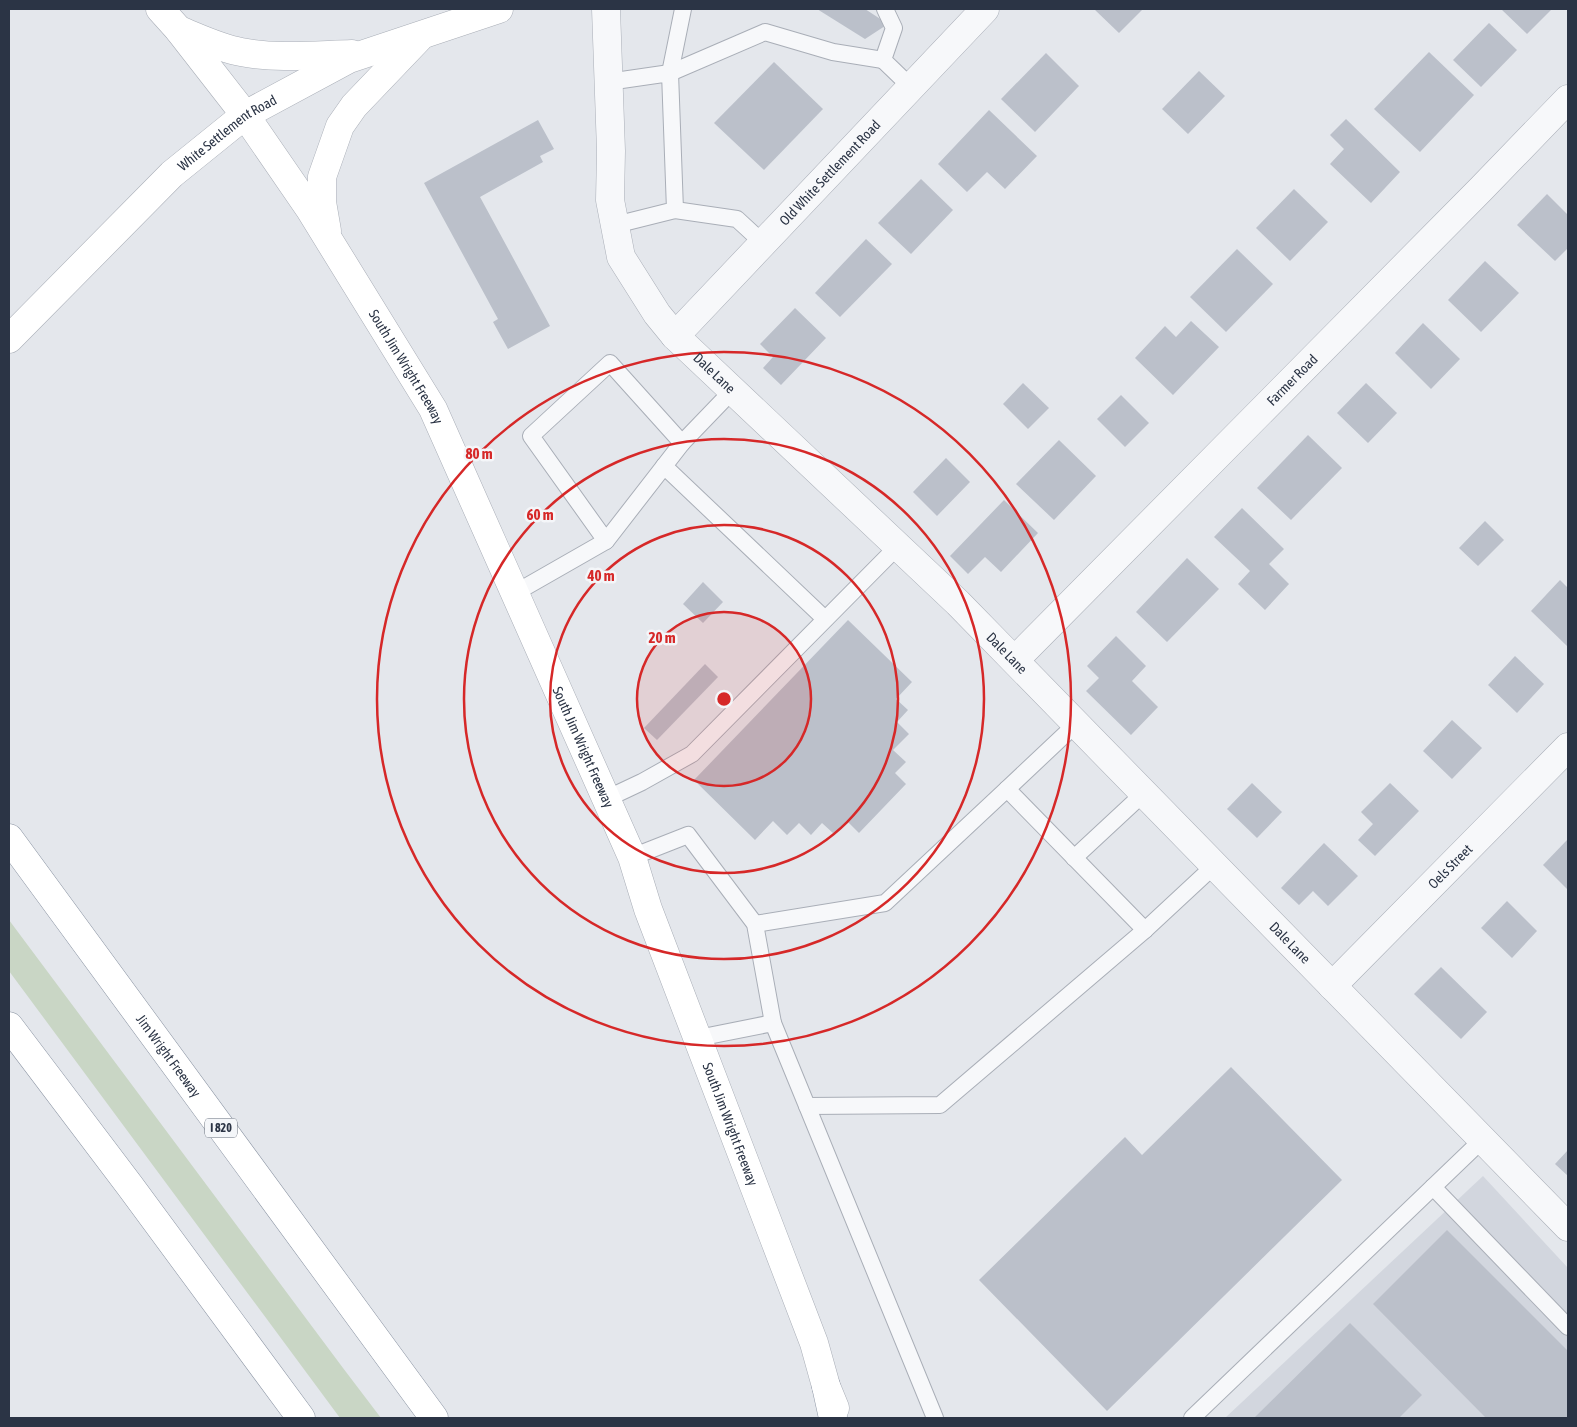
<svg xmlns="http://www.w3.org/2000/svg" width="1577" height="1427" font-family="'Asap Condensed',sans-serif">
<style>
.built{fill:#d2d6de}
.green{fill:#c9d6c5}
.building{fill:#bbc0ca}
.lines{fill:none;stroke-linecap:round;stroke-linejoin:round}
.service-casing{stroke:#a9aeb7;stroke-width:18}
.minor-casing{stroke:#a9aeb7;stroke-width:29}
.tertiary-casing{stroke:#a9aeb7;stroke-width:29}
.secondary-casing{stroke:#a9aeb7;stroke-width:29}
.motorway-casing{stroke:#8b94a3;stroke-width:29}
.service{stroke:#f7f8fa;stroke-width:16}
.minor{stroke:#f7f8fa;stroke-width:28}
.tertiary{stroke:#f7f8fa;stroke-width:28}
.secondary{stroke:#fff;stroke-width:28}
.motorway{stroke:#fff;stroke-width:28}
.ring{fill:none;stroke:#d62828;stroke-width:2.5}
.labels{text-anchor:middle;stroke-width:5;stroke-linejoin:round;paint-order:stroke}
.shield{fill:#f4f6f9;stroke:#676e7b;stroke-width:1}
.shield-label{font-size:12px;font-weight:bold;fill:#2b3445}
.street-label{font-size:14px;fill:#2b3445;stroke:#f4f6f9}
.centre{fill:#d62828;stroke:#f4f6f9;stroke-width:2.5}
.ring-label{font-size:15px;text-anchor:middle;font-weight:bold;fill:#d62828;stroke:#f4f6f9;stroke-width:5;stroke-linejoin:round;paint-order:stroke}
</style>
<rect width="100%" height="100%" fill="#e4e7ec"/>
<polygon class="built" points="1483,1176 1568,1268 1568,1418 1225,1418"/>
<polygon class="green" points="9,920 343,1368 381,1418 340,1418 9,971"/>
<g class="building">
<polygon points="817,9 865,9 888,24 865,39"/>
<polygon points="1094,9 1143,9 1119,33"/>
<polygon points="1501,9 1552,9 1527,34"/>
<polygon points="1489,23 1517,50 1481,87 1453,60"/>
<polygon points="1429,52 1474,95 1420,152 1374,109"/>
<polygon points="1046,53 1079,86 1035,132 1001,99"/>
<polygon points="774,62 823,109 764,170 714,123"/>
<polygon points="1199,71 1225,96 1188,134 1162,109"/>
<polygon points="989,110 1037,156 1005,189 987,172 967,192 938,164"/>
<polygon points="1346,119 1400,172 1371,203 1330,164 1344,149 1330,135"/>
<polygon points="538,120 554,149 540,156 543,162 480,197 550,326 508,349 493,322 498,319 424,183"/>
<polygon points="921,179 953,210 911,254 878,223"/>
<polygon points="1294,189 1328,222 1290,261 1256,228"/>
<polygon points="1547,194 1568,215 1568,248 1555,261 1517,225"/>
<polygon points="866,239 892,264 840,317 815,293"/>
<polygon points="1237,249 1273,284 1226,332 1190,297"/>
<polygon points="1485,261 1519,293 1481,332 1448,300"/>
<polygon points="795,308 826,338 781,385 763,368 773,357 760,344"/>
<polygon points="1191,321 1219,347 1173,395 1135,358 1165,326 1176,337"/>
<polygon points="1423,323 1460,359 1431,389 1395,353"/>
<polygon points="1023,383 1049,408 1028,429 1003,404"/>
<polygon points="1366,383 1397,413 1368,443 1337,413"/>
<polygon points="1121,395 1149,423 1125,447 1097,419"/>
<polygon points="1308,435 1342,468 1291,520 1257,488"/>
<polygon points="1059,440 1096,476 1054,520 1016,484"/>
<polygon points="946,458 970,482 937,516 913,492"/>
<polygon points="1004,500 1038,533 1001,572 985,557 968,574 950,556"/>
<polygon points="1242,508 1284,549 1269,564 1289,584 1265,610 1238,584 1250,571 1214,537"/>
<polygon points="1485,521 1504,540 1478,566 1459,548"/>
<polygon points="1187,558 1219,589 1167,642 1136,612"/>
<polygon points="1560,580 1568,588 1568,647 1531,611"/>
<polygon points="703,582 723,602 703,623 683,604"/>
<polygon points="848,620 912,682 896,699 908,710 897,722 909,734 893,750 906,762 895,773 906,784 859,833 847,821 834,834 822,823 811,835 799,823 787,835 773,821 755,840 694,780"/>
<polygon points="1116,636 1146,666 1132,681 1158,707 1131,735 1086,691 1099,678 1087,666"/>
<polygon points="1515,656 1544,684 1517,713 1488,685"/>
<polygon points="705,664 718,677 657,740 644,728"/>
<polygon points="1452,720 1482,748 1452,779 1423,751"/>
<polygon points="1252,783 1282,812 1257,838 1227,809"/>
<polygon points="1390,783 1419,811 1375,856 1358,840 1373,824 1361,812"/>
<polygon points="1568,839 1568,890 1543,865"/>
<polygon points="1324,843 1358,876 1328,906 1313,891 1299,905 1281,888"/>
<polygon points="1507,901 1537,931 1512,958 1481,928"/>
<polygon points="1441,967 1487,1012 1461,1039 1414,994"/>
<polygon points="1231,1067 1342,1180 1107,1411 979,1280 1125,1137 1142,1155"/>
<polygon points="1568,1150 1568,1176 1555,1164"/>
<polygon points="1447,1230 1568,1351 1568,1418 1486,1418 1373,1304"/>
<polygon points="1350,1323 1422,1395 1399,1418 1254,1418"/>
</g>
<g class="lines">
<g class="service-casing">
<g id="service">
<polyline points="885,9 894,28 883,60 911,87"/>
<polyline points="670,73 765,32 833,52 883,60"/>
<polyline points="670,73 683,9"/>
<polyline points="608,82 670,73 675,210 615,225"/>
<polyline points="675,210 737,219 763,243"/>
<polyline points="664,466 825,619"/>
<polyline points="606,541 682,443"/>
<polyline points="515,593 606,541 531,436 610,363 682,443 733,390"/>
<polyline points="1007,789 1076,724"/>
<polyline points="606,799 642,782 692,754 898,546"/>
<polyline points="632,857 688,835 755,924 773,1023"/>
<polyline points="1074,858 1144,793"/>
<polyline points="755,924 885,903 1007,789 1145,930"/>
<polyline points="698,1038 773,1023 935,1418"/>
<polyline points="807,1106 940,1105 1145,930 1215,865"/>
<polyline points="1433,1187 1568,1327"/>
<polyline points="1192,1418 1482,1140"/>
</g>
</g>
<g class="minor-casing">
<g id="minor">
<path id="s1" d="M675,336L985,9"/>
<path id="s2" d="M1015,660L1481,189L1568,99"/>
<path id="s3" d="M1332,986L1568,747"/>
</g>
</g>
<g class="tertiary-casing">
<g id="tertiary">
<path id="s4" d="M606,9L611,151L610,200L621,257L657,314L675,336L958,603L1568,1227"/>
</g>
</g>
<g class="secondary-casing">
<g id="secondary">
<path id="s5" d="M160,9L178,29L245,115L309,208L433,409L632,857L648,909L814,1343L826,1386L835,1408"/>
<path d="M179,30C199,38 219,48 241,52C277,59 315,55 352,54"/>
<polyline points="327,231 322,202 322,177 340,126 354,106 419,38"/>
<path id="s6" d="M9,339L172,174L245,115L349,59L499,9"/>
</g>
</g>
<g class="motorway-casing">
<g id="motorway">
<path id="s7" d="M9,838L434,1418"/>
<polyline points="9,1026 130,1186 301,1418"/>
<polyline points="826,1386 833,1418"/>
</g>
</g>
<use href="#service" class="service"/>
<use href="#minor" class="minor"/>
<use href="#tertiary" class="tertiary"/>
<use href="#secondary" class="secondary"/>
<use href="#motorway" class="motorway"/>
</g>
<circle cx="724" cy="699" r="87" fill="#d62828" fill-opacity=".12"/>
<g class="ring">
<circle cx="724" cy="699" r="87"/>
<circle cx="724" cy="699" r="174"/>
<circle cx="724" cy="699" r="260"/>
<circle cx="724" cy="699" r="347"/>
</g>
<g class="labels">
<rect class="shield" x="205" y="1118.5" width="32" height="19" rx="4"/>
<g class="shield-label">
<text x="221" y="1132">I 820</text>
</g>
<g class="street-label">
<text dy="5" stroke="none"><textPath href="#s6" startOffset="301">White Settlement Road</textPath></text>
<text dy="5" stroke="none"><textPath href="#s1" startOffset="225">Old White Settlement Road</textPath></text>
<text dy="5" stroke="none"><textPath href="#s5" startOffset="435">South Jim Wright Freeway</textPath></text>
<text dy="5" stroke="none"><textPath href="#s4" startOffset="399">Dale Lane</textPath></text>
<text dy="5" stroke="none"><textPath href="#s2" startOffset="394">Farmer Road</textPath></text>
<text dy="5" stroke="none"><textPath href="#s4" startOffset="804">Dale Lane</textPath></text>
<text dy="5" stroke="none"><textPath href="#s5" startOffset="855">South Jim Wright Freeway</textPath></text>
<text dy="5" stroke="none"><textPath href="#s3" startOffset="168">Oels Street</textPath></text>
<text dy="5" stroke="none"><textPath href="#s4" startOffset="1209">Dale Lane</textPath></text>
<text dy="5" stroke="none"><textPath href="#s7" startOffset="270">Jim Wright Freeway</textPath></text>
<text dy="5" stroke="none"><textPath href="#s5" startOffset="1260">South Jim Wright Freeway</textPath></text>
</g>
</g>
<circle cx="724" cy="699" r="8" class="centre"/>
<g class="ring-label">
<text x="479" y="459">80 m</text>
<text x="540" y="520">60 m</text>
<text x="601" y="581">40 m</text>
<text x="662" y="643">20 m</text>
</g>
<rect width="1577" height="1427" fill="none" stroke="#2b3445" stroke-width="20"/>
</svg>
